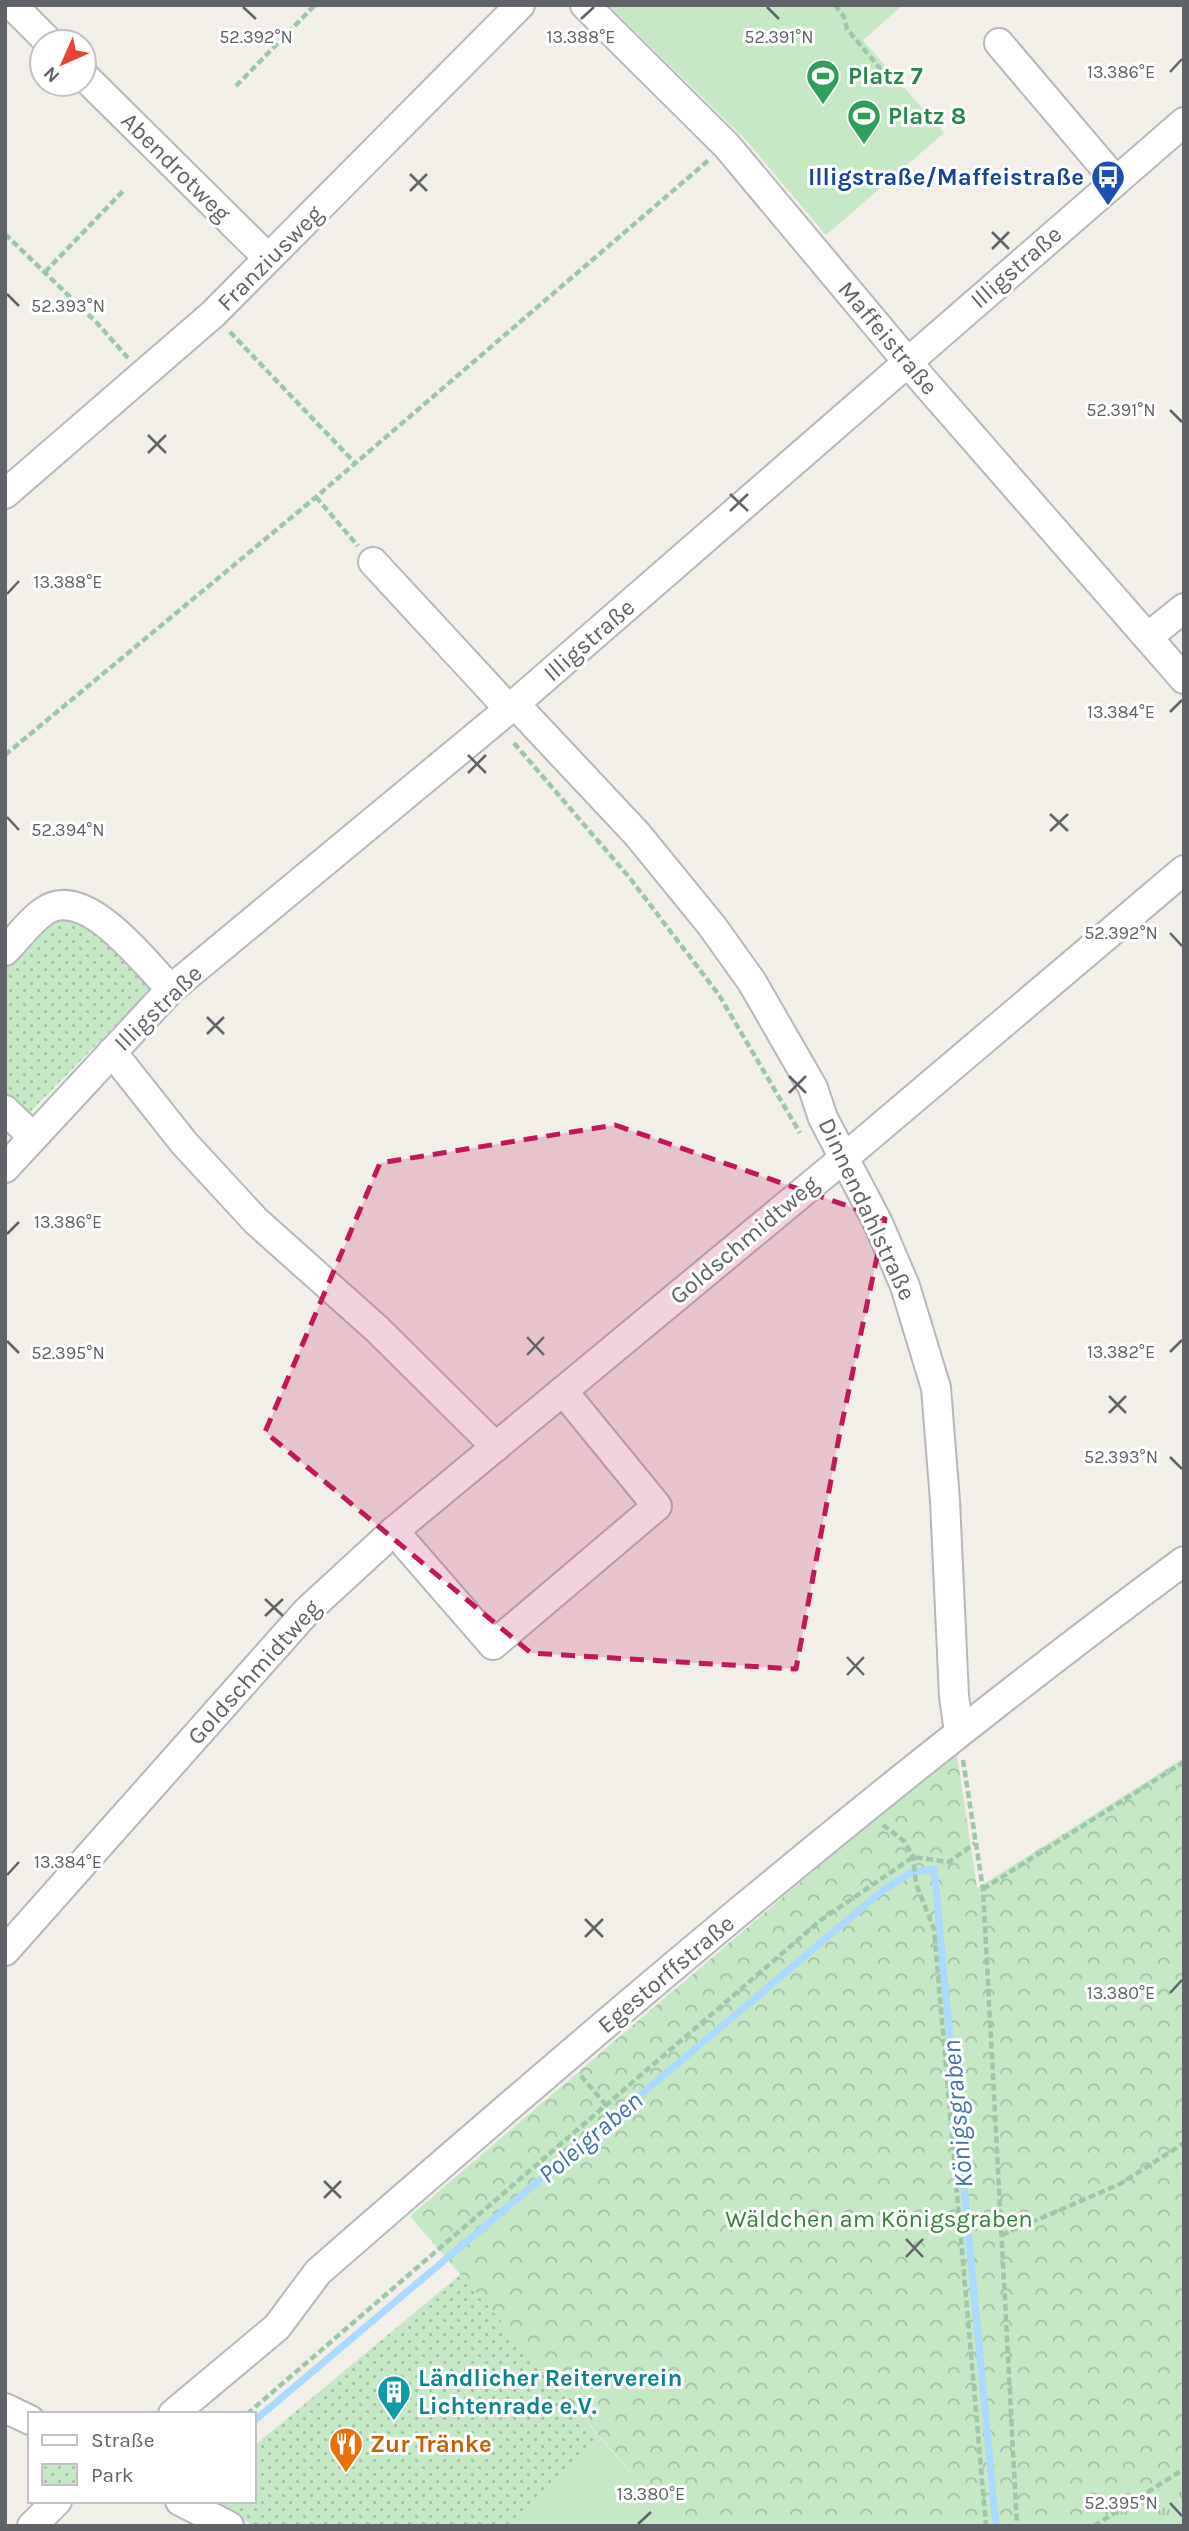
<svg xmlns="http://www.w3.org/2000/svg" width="1189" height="2531" font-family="Karla,sans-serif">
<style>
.grass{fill:url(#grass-tufts)}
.forest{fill:url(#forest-crowns)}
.park{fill:url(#park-dots)}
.garden{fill:#c5e8c5}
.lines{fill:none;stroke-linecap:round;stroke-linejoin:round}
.stream{stroke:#aadaff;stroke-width:7}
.minor-casing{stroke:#b5b8bc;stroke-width:32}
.path{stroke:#9cc7a9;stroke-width:4.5;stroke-dasharray:7 3.5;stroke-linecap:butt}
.minor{stroke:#fff;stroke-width:28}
.marked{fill:#c2185b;fill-opacity:0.2;stroke:#c2185b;stroke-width:5;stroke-dasharray:14 9;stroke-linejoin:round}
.ticks{fill:none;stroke:#5f6368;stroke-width:2.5}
.labels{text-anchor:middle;stroke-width:6;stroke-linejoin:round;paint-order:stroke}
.leisure-label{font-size:24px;font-weight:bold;fill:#27864d;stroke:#fff;text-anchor:start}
.street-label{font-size:24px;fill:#5f6368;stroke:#fff}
.transit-label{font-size:24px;font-weight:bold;fill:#164399;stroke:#fff;text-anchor:end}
.park-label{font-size:24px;fill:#348238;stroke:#fff}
.culture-label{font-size:24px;font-weight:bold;fill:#0d838f;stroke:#fff;text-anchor:start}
.food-label{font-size:24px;font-weight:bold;fill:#c56008;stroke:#fff;text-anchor:start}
.water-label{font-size:26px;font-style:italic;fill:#4174aa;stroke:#fff}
.ticks-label{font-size:18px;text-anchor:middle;fill:#5f6368;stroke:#fff;stroke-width:6;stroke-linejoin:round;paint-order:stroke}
</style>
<defs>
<pattern id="grass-tufts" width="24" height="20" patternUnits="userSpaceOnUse" patternTransform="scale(1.75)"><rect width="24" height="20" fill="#c5e8c5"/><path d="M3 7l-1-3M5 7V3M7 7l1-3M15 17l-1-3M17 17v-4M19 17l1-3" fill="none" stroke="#a3c0a4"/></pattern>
<pattern id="forest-crowns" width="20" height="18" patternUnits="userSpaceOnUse" patternTransform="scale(1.75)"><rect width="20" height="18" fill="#c5e8c5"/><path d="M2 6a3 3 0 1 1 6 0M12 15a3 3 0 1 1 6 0" fill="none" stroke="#a3c0a4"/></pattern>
<pattern id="park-dots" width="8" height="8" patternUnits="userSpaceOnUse" patternTransform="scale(1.75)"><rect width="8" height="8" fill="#c5e8c5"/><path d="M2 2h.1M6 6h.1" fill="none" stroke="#a3c0a4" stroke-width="1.8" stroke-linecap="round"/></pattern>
</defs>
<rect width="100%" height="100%" fill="#f1efe8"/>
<polygon class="grass" points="1184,2468 1184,2526 1094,2526"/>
<polygon class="forest" points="956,1749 977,1888 1184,1758 1184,2468 1094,2526 677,2526 410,2216"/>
<g class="park">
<polygon points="78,913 150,984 150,990 30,1112 24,1112 5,1096 5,967 54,917"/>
<polygon points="461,2274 601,2439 507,2526 255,2526 206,2501 254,2501 254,2446"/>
</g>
<g class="garden">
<polygon points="608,5 903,5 863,40 944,133 826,235 745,139"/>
<polygon points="601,2439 677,2526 507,2526"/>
</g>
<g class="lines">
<polyline class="stream" points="254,2421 882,1891 912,1872 934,1869 996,2526"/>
<g class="minor-casing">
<g id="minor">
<polyline points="12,5 49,42"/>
<polyline points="585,5 727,146 921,378 1184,679"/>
<polyline points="999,43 1116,181"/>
<polyline points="84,76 268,258"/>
<polyline points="5,494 213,314 520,5"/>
<polyline points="373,562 509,709"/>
<polyline points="1148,637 1184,608"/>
<polyline points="515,704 637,834 712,926 752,982 813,1088 823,1118 878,1223 905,1286 936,1388 945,1501 954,1696 959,1732"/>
<path d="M5,951C17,939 29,922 43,912C85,881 144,963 171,989"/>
<polyline points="112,1052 184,1143 256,1221 377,1329 496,1447"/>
<polyline points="5,1110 32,1136"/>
<polyline points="5,1168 171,989 509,709 1184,122"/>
<polyline points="394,1531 493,1645 657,1506 563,1391"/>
<polyline points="5,1951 307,1611 394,1531 844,1158 1184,870"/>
<polyline points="5,2408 30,2420"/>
<path d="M173,2414L277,2327L318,2272C599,2027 883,1783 1184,1561"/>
<polyline points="180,2501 229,2526"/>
<polyline points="32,2526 57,2501"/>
</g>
</g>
<g class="path">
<polyline points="835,5 844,17 847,29 888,78"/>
<polyline points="236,86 315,5"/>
<polyline points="5,234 97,323 128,358"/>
<polyline points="45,272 123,191"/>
<polyline points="230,332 355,463"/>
<polyline points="316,497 358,546"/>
<polyline points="514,743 629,877 719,995 800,1133"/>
<polyline points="5,755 316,497 710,159"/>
<polyline points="963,1760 983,1889 1017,2526"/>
<polyline points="883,1825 904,1841 913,1856 916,1884 934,1929 986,2526"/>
<polyline points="983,1889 1184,1762"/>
<polyline points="581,2076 606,2105"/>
<polyline points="1002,2235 1120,2184 1184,2143"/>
<polyline points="247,2414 821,1920 913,1857 949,1862 975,1843"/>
<polyline points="1094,2526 1184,2469"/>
</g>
<use href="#minor" class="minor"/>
</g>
<path class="marked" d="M615,1125L885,1219L839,1437L796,1669L531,1653L265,1432L380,1163Z"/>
<path class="ticks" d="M243,7L256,19M767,7L779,19M581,19L594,7M1170,72L1182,59M410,174L427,191M410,191L427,174M992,232L1009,249M992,249L1009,232M7,294L19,306M1170,410L1182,422M148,435L166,453M148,453L166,435M730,494L748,511M730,511L748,494M7,594L19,581M1170,712L1182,700M468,755L486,773M468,773L486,755M1050,814L1068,831M7,817L19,830M1050,831L1068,814M1170,933L1182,946M207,1017L224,1034M207,1034L224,1017M789,1076L806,1093M789,1093L806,1076M7,1234L19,1222M527,1337L544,1355M7,1341L19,1353M1170,1352L1182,1340M527,1355L544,1337M1109,1396L1126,1413M1109,1413L1126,1396M1170,1457L1182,1469M265,1599L283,1616M265,1616L283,1599M847,1657L864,1675M847,1675L864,1657M7,1875L19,1862M585,1919L603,1937M585,1937L603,1919M1170,1993L1182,1980M324,2181L341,2198M324,2198L341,2181M906,2239L923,2257M906,2257L923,2239M1170,2503L1182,2516M638,2524L651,2512"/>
<defs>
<g id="stadium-pin" transform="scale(1.75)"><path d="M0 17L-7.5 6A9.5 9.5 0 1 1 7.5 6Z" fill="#2e9e5b" stroke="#fff"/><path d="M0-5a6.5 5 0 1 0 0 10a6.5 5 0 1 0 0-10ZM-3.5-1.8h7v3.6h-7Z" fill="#fff"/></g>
<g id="bus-pin" transform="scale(1.75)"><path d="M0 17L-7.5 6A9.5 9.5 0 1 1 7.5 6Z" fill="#1a4fb4" stroke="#fff"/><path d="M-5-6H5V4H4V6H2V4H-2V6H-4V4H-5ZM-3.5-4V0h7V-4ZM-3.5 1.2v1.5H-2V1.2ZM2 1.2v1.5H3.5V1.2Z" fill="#fff"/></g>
<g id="building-pin" transform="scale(1.75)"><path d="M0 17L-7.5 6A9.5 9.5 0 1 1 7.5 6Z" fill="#0f9aa8" stroke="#fff"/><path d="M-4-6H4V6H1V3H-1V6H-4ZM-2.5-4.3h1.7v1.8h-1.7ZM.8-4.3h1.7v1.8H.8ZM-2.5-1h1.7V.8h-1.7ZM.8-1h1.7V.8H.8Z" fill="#fff"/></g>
<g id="restaurant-pin" transform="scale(1.75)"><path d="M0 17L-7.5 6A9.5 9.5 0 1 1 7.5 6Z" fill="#e8710a" stroke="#fff"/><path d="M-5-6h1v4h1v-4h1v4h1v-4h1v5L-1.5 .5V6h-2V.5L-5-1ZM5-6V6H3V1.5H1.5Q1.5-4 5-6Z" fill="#fff"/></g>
</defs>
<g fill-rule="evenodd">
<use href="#stadium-pin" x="823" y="76"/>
<use href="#stadium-pin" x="864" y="116"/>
<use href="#bus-pin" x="1108" y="177"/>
<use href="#building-pin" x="394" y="2392"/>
<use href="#restaurant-pin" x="346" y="2444"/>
</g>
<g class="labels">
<g class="leisure-label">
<text x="848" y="84">Platz 7</text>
<text x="888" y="124">Platz 8</text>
</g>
<g class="street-label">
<text transform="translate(176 167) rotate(45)" y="8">Abendrotweg</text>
<text transform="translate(270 258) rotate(-45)" y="8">Franziusweg</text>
<text transform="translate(1016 267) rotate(-41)" y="8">Illigstraße</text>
<text transform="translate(888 338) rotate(50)" y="8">Maffeistraße</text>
<text transform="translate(589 640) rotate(-41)" y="8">Illigstraße</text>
<text transform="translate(158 1008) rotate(-44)" y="8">Illigstraße</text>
<text transform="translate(867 1209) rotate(65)" y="8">Dinnendahlstraße</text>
<text transform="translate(744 1240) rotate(-40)" y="8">Goldschmidtweg</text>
<text transform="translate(254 1672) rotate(-48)" y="8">Goldschmidtweg</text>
<text transform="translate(666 1974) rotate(-40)" y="8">Egestorffstraße</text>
</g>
<g class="transit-label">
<text x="1084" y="185">Illigstraße/Maffeistraße</text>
</g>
<g class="park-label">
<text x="879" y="2227">Wäldchen am Königsgraben</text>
</g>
<g class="culture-label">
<text x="418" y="2386">Ländlicher Reiterverein<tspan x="418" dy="28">Lichtenrade e.V.</tspan></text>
</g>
<g class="food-label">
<text x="370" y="2452">Zur Tränke</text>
</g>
<g class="water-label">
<text transform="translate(957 2114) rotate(-95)" y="9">Königsgraben</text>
<text transform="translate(590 2137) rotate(-40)" y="9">Poleigraben</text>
</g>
</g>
<g class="ticks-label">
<text x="256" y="43">52.392°N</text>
<text x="581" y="43">13.388°E</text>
<text x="779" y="43">52.391°N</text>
<text x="1121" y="78">13.386°E</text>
<text x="68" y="312">52.393°N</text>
<text x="1121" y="416">52.391°N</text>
<text x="68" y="588">13.388°E</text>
<text x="1121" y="718">13.384°E</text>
<text x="68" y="836">52.394°N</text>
<text x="1121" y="939">52.392°N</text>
<text x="68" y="1228">13.386°E</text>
<text x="1121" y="1358">13.382°E</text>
<text x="68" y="1359">52.395°N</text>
<text x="1121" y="1463">52.393°N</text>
<text x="68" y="1868">13.384°E</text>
<text x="1121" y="1999">13.380°E</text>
<text x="651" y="2500">13.380°E</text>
<text x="1121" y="2509">52.395°N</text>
</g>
<rect width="1189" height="2531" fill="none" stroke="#5f6368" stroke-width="14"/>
<rect x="28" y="2412" width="228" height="91" fill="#ffffff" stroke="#bfc1c3" stroke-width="2"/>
<rect x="42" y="2435" width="35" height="10" fill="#ffffff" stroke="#bfc1c3" stroke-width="2"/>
<text x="91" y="2447" font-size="21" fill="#5f6368">Straße</text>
<rect x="42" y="2464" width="35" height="21" fill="url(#park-dots)" stroke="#bfc1c3" stroke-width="2"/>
<text x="91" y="2482" font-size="21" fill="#5f6368">Park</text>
<g transform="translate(63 63) rotate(225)"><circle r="33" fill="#ffffff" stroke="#bfc1c3" stroke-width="2"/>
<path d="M0-5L12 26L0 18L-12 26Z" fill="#ea4335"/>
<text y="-10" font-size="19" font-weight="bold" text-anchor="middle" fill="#5f6368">N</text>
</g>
</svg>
